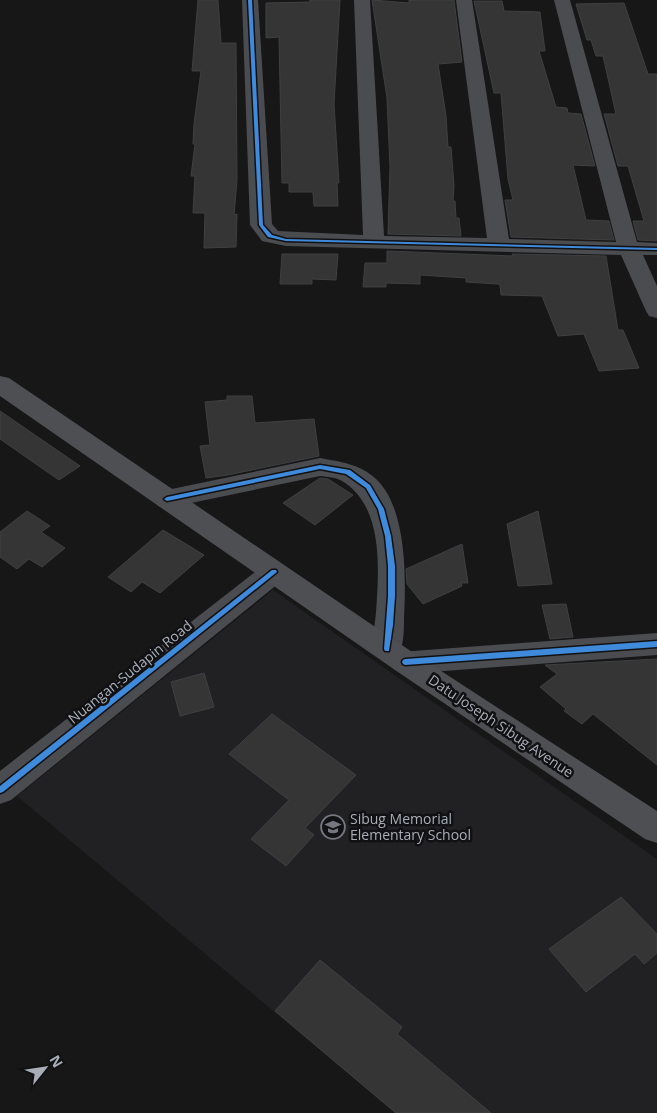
<svg xmlns="http://www.w3.org/2000/svg" width="657" height="1113" font-family="'Open Sans',sans-serif">
<style>
.built{fill:#212123}
.building{fill:#353536;stroke:#3f4043}
.lines{fill:none;stroke-linecap:round;stroke-linejoin:round}
.minor{fill:#4b4c50;fill-rule:evenodd}
.major{fill:#4d4f52;fill-rule:evenodd}
.cycleway-casing{stroke:#111113;stroke-width:3}
.cycleway{fill:#408adc;fill-rule:evenodd}
.labels{text-anchor:middle;stroke-width:5;stroke-linejoin:round;paint-order:stroke}
.street-label{font-size:14px;fill:#a8adb8;stroke:#111113}
.poi-label{font-size:14px;fill:#a8adb8;stroke:#111113;text-anchor:start}
</style>
<rect width="100%" height="100%" fill="#171717"/>
<polygon class="built" points="273,590 657,859 657,1113 395,1113 17,796"/>
<g class="building">
<polygon points="198,0 218,0 221,43 236,43 237,180 234,215 237,214 236,247 204,248 205,213 193,213 195,176 191,176 195,144 193,144 194,124 201,71 192,71"/>
<polygon points="310,0 340,0 334,104 339,183 337,183 338,206 314,206 313,192 289,192 289,183 282,183 279,37 266,38 266,3 310,2"/>
<polygon points="372,0 409,3 409,0 454,0 462,62 438,64 446,116 448,147 451,147 454,186 453,201 455,201 456,218 459,218 461,236 388,234 390,167 387,98"/>
<polygon points="474,1 502,1 504,11 540,12 545,51 539,51 556,107 567,108 568,113 581,114 595,166 573,165 586,220 609,221 614,240 511,237 505,200 513,200 508,179 501,93 494,93"/>
<polygon points="624,3 648,74 657,74 657,241 638,240 633,221 644,221 628,166 618,166 604,114 616,114 603,56 596,56 591,40 587,40 576,4"/>
<polygon points="387,251 513,256 512,254 606,256 618,330 623,330 639,368 599,371 584,334 558,336 542,296 501,295 500,285 498,284 466,282 466,278 420,275 420,284 386,283 386,287 363,287 365,263 387,263"/>
<polygon points="282,254 338,254 336,280 312,279 312,284 280,284"/>
<polygon points="227,396 252,396 255,423 314,419 319,456 228,475 206,478 200,446 210,445 205,402 227,400"/>
<polygon points="0,411 80,466 59,480 0,439"/>
<polygon points="320,478 328,479 353,495 315,525 283,503"/>
<polygon points="27,511 50,526 41,532 65,548 42,567 29,559 17,569 0,557 0,532"/>
<polygon points="538,511 552,584 518,586 507,524"/>
<polygon points="163,530 204,555 160,593 142,582 131,592 108,577"/>
<polygon points="462,544 468,583 461,583 462,586 423,604 407,584 406,569"/>
<polygon points="566,604 573,637 550,639 542,605"/>
<polygon points="657,659 657,765 593,714 582,724 564,711 566,709 540,687 557,674 545,665"/>
<polygon points="204,673 214,707 180,716 171,682"/>
<polygon points="272,714 356,775 305,828 314,835 286,866 251,839 289,800 229,754"/>
<polygon points="621,897 657,934 657,953 644,964 635,954 586,992 549,949"/>
<polygon points="320,960 402,1027 397,1034 491,1113 396,1113 275,1011"/>
</g>
<g class="lines">
<g class="minor">
<polygon points="242,0 258,0 272,224 278,231 363,235 354,0 370,0 384,236 487,238 456,0 472,0 509,239 616,242 554,0 570,0 637,242 657,243 657,255 643,255 657,286 657,318 649,316 646,311 621,255 286,246 262,241 250,225"/>
<path d="M320,458C341,462 360,464 376,479C407,508 406,578 404,618C404,628 404,642 400,652L657,633V655L405,674L395,670L390,662L392,659L387,661L377,657C370,644 375,627 376,612C379,570 384,506 342,481C336,477 327,477 320,476L167,508L158,506L154,499L158,492L167,490Z"/>
<polygon points="274,562 284,565 288,572 284,579 11,800 0,804 0,771 264,565"/>
</g>
<polygon class="major" points="0,376 9,378 415,654 657,811 657,843 645,839 395,670 0,396"/>
<g class="cycleway-casing">
<g id="cycleway">
<polygon points="248,0 252,0 263,225 272,235 286,239 657,248 657,250 286,241 268,237 259,225"/>
<polygon points="320,465 350,470 370,485 384,509 391,536 395,566 395,596 393,625 389,651 385,651 384,649 388,596 388,566 385,536 378,509 366,488 346,474 320,469 167,501 164,499 167,497"/>
<polygon points="272,570 276,570 277,572 3,792 0,793 0,786"/>
<polygon points="657,641 657,647 405,665 403,664 402,662 403,660 405,659"/>
</g>
</g>
<use href="#cycleway" class="cycleway"/>
</g>
<defs>
<g id="school-ring" transform="scale(1.25)"><circle r="9.5" fill="#111113" stroke="#757880" stroke-width="1.5"/><path d="M0-5L7-2L0 1L-7-2ZM-4 1L0 2.5L4 1V4Q0 6-4 4Z" fill="#757880"/></g>
</defs>
<g fill-rule="evenodd">
<use href="#school-ring" x="333" y="827"/>
</g>
<g class="labels">
<g class="street-label">
<text transform="translate(130 672) rotate(-39)" y="5">Nuangan-Sudapin Road</text>
<text transform="translate(501 726) rotate(34)" y="5">Datu Joseph Sibug Avenue</text>
</g>
<g class="poi-label">
<text x="350" y="824">Sibug Memorial<tspan x="350" dy="16">Elementary School</tspan></text>
</g>
</g>
<g transform="translate(45 1068) rotate(60)" stroke="#111113" stroke-width="4" paint-order="stroke">
<path d="M0-4L9 19L0 12L-9 19Z" fill="#a8adb8"/>
<text y="-8" font-size="14" font-weight="bold" text-anchor="middle" fill="#a8adb8">N</text>
</g>
</svg>
